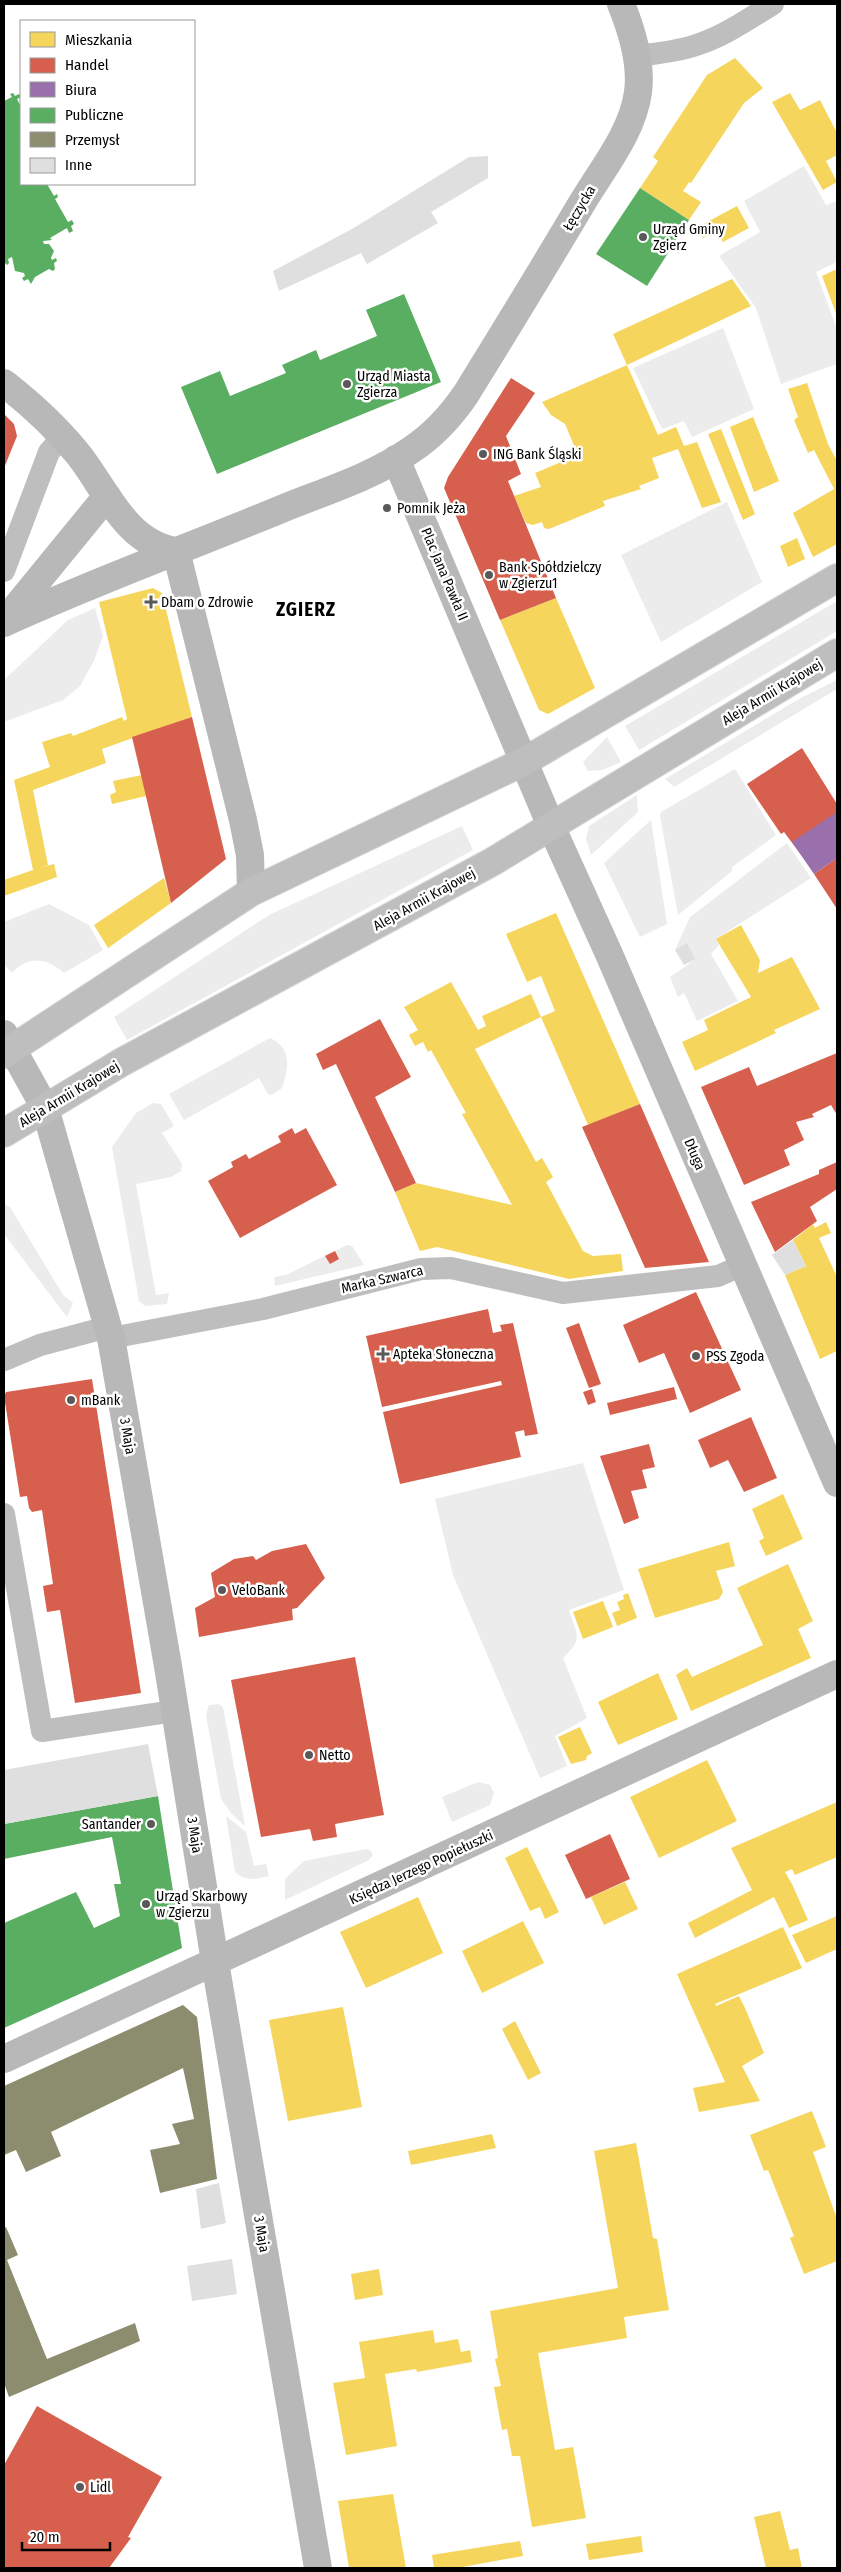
<svg xmlns="http://www.w3.org/2000/svg" width="841" height="2572" font-family="'Fira Sans Condensed',sans-serif">
<style>
.green{fill:#ececec}
.homes{fill:#f6d55c}
.shops{fill:#d6604d}
.offices{fill:#9970ab}
.public{fill:#5aae61}
.industry{fill:#8c8c6e}
.building{fill:#dfdfdf}
.lines{fill:none;stroke-linecap:round;stroke-linejoin:round}
.primary-casing{stroke:#dbdbdb;stroke-width:30}
.street{stroke:#bebebe;stroke-width:22}
.secondary{stroke:#b8b8b8;stroke-width:28}
.primary{stroke:#bebebe;stroke-width:28}
.poi-dot{fill:#595959;stroke:#fff;stroke-width:2}
.labels{text-anchor:middle;stroke-width:5;stroke-linejoin:round;paint-order:stroke}
.street-label{font-size:14px;fill:#000;stroke:#fff}
.poi-label{font-size:14px;fill:#000;stroke:#fff;text-anchor:start}
.district-label{font-size:19px;font-weight:bold;letter-spacing:1px;fill:#000;stroke:#fff}
</style>
<rect width="100%" height="100%" fill="#fff"/>
<g class="green">
<polygon points="804,166 826,205 837,201 837,262 816,272 837,329 837,364 781,384 756,308 719,256 760,232 744,201"/>
<polygon points="723,328 754,409 692,437 684,421 662,429 633,368"/>
<polygon points="727,502 762,582 661,642 621,555"/>
<polygon points="837,601 837,631 639,750 625,726"/>
<polygon points="95,608 103,636 94,661 80,686 63,700 4,722 4,680 68,620"/>
<polygon points="837,680 837,689 674,787 665,779 799,699"/>
<polygon points="607,737 621,762 602,770 588,771 583,762"/>
<polygon points="735,769 776,835 732,867 732,871 678,915 660,816 661,812"/>
<polygon points="637,795 638,812 591,855 586,839 589,826"/>
<polygon points="651,820 667,924 640,937 604,863"/>
<polygon points="462,826 473,850 127,1040 114,1017 269,915"/>
<polygon points="787,843 811,878 716,939 719,945 711,954 738,1001 697,1021 684,993 678,997 670,977 696,959 687,943 675,950 690,917"/>
<path d="M49,904L89,925L103,950L64,973C47,958 28,955 12,973L4,965V922Z"/>
<path d="M270,1038C292,1048 289,1068 282,1088L272,1095L268,1094L259,1078L184,1120L169,1094Z"/>
<polygon points="153,1103 161,1104 174,1126 162,1133 182,1164 181,1171 171,1177 136,1184 156,1295 169,1293 167,1304 145,1306 139,1301 112,1147 136,1113"/>
<polygon points="4,1204 10,1207 63,1295 73,1303 67,1317 4,1234"/>
<polygon points="347,1245 352,1246 364,1265 275,1286 274,1277 286,1275"/>
<path d="M583,1463L624,1590L569,1610C577,1636 584,1638 563,1658L587,1718L555,1736L567,1766L540,1778L453,1575L435,1499Z"/>
<polygon points="218,1704 223,1707 245,1826 232,1814 221,1799 206,1715 209,1705"/>
<polygon points="478,1782 490,1785 494,1793 490,1805 452,1822 442,1797"/>
<path d="M226,1816L246,1832L254,1866L266,1864L269,1876C256,1879 246,1882 235,1872Z"/>
<polygon points="366,1849 370,1850 373,1855 369,1860 285,1900 285,1879 304,1861"/>
</g>
<g class="homes">
<polygon points="735,58 763,88 744,103 691,183 689,182 683,191 701,202 689,220 640,188 658,161 653,157 707,75"/>
<polygon points="790,93 800,110 820,100 837,133 837,155 826,161 837,182 823,190 772,102"/>
<polygon points="737,206 749,228 723,242 717,231 703,238 696,228"/>
<polygon points="837,269 837,316 822,276"/>
<polygon points="732,279 751,306 627,365 613,334"/>
<polygon points="627,365 658,435 676,427 684,446 697,442 721,502 702,508 678,449 652,458 659,478 639,486 641,489 603,501 605,506 549,529 544,528 542,522 533,525 526,523 514,496 541,487 535,473 578,455 565,424 551,415 542,402"/>
<polygon points="807,383 828,444 837,461 837,544 813,557 793,513 834,489 814,450 808,453 794,420 798,417 788,389"/>
<polygon points="753,417 779,481 754,492 730,427"/>
<polygon points="721,429 755,514 743,520 708,434"/>
<polygon points="797,538 805,559 788,567 780,546"/>
<polygon points="153,588 162,593 192,717 102,749 106,763 33,790 48,865 42,867 54,864 57,877 4,896 4,880 33,870 14,780 50,767 42,742 71,733 73,736 122,717 124,721 127,719 99,602"/>
<polygon points="556,598 595,688 548,714 539,710 500,620"/>
<polygon points="142,775 146,796 112,804 110,795 116,792 113,781"/>
<polygon points="164,878 171,903 108,948 94,925"/>
<polygon points="556,913 640,1104 588,1125 541,1017 555,1011 541,976 527,982 506,934"/>
<polygon points="741,925 760,960 758,973 792,957 820,1009 774,1030 776,1033 695,1071 682,1042 708,1030 704,1020 751,997 716,939"/>
<polygon points="451,982 478,1030 486,1026 482,1016 531,994 541,1017 475,1049 536,1162 542,1158 553,1177 546,1182 583,1251 593,1256 621,1254 623,1271 569,1279 437,1247 420,1251 395,1192 416,1183 512,1205 462,1114 466,1113 431,1050 428,1052 423,1042 415,1046 409,1035 418,1030 404,1007"/>
<polygon points="826,1222 831,1233 819,1238 837,1277 837,1351 820,1359 785,1275 806,1266 793,1240 813,1224 815,1228"/>
<polygon points="783,1494 803,1539 766,1556 759,1541 764,1538 752,1509"/>
<polygon points="729,1542 735,1566 716,1571 723,1592 719,1599 655,1618 638,1569"/>
<polygon points="788,1564 813,1621 798,1629 811,1658 691,1711 676,1675 687,1668 692,1677 763,1645 737,1588"/>
<polygon points="628,1593 637,1618 617,1626 612,1613 620,1610 617,1602 624,1599 623,1595"/>
<polygon points="603,1601 613,1627 583,1639 573,1612"/>
<polygon points="658,1673 678,1719 618,1745 598,1702"/>
<polygon points="580,1727 592,1753 587,1756 586,1760 571,1764 558,1737"/>
<polygon points="707,1760 737,1821 659,1858 630,1797"/>
<polygon points="837,1802 837,1857 795,1875 792,1869 785,1872 792,1884 808,1920 789,1928 774,1897 695,1938 688,1923 752,1890 731,1848"/>
<polygon points="527,1847 559,1912 545,1919 540,1907 530,1911 505,1858"/>
<polygon points="625,1882 638,1909 604,1925 591,1897"/>
<polygon points="418,1897 443,1953 366,1988 340,1932"/>
<polygon points="837,1916 837,1949 806,1963 792,1935"/>
<polygon points="523,1921 544,1963 482,1993 462,1951"/>
<polygon points="783,1927 802,1968 715,2004 716,2006 739,1996 745,2008 764,2053 742,2066 760,2101 699,2112 693,2088 725,2082 677,1974"/>
<polygon points="343,2007 362,2107 288,2121 269,2020"/>
<polygon points="515,2021 541,2073 528,2080 502,2029"/>
<polygon points="812,2111 826,2147 813,2152 837,2219 837,2261 804,2274 790,2238 794,2236 768,2170 764,2171 750,2135"/>
<polygon points="492,2134 496,2148 411,2165 408,2151"/>
<polygon points="636,2143 653,2238 657,2239 669,2310 624,2317 627,2338 538,2353 555,2450 573,2447 586,2518 532,2527 520,2456 512,2456 507,2429 502,2430 494,2387 501,2386 495,2359 498,2358 490,2311 618,2288 594,2151"/>
<polygon points="379,2269 383,2295 355,2300 351,2274"/>
<polygon points="433,2330 435,2343 458,2339 461,2352 470,2350 472,2362 417,2372 416,2369 385,2374 397,2446 346,2455 333,2383 365,2378 359,2342"/>
<polygon points="393,2494 406,2568 349,2568 338,2501"/>
<polygon points="780,2511 790,2550 798,2548 802,2568 766,2568 754,2517"/>
<polygon points="641,2536 643,2552 589,2560 586,2544"/>
<polygon points="520,2541 523,2556 457,2568 434,2568 432,2555"/>
</g>
<g class="shops">
<polygon points="511,378 535,393 506,436 521,474 508,481 556,598 500,620 444,488 448,477"/>
<polygon points="4,414 14,424 17,436 4,468"/>
<polygon points="192,717 226,859 171,903 132,737"/>
<polygon points="802,748 837,804 837,832 802,856 784,832 781,834 747,784"/>
<polygon points="837,858 837,909 814,874"/>
<polygon points="380,1019 411,1077 375,1097 416,1183 395,1192 336,1064 323,1070 316,1054"/>
<polygon points="837,1053 837,1115 831,1105 812,1114 814,1117 796,1122 804,1140 784,1150 790,1165 744,1185 701,1087 749,1067 757,1086"/>
<polygon points="640,1104 709,1262 645,1268 582,1127"/>
<polygon points="292,1128 295,1134 306,1128 337,1185 240,1238 208,1181 233,1167 231,1162 246,1154 249,1159 281,1142 278,1136"/>
<polygon points="837,1162 837,1189 810,1207 817,1221 775,1252 751,1202 819,1174 819,1170"/>
<polygon points="335,1251 339,1259 330,1264 325,1256"/>
<polygon points="696,1292 741,1390 690,1413 664,1353 639,1363 623,1325"/>
<polygon points="488,1309 493,1333 502,1331 500,1325 513,1323 538,1434 525,1436 524,1430 515,1432 521,1457 400,1484 383,1412 502,1385 501,1381 382,1407 366,1336"/>
<polygon points="579,1323 601,1384 589,1388 566,1328"/>
<polygon points="92,1379 141,1693 75,1703 60,1610 47,1612 43,1586 53,1584 42,1510 32,1512 29,1508 27,1496 20,1497 4,1396 6,1392"/>
<polygon points="674,1387 677,1399 610,1415 607,1403"/>
<polygon points="592,1389 596,1402 588,1405 583,1392"/>
<polygon points="751,1417 777,1478 744,1492 728,1460 710,1468 698,1440"/>
<polygon points="649,1444 655,1467 642,1470 647,1488 631,1491 639,1518 624,1524 600,1456"/>
<polygon points="306,1544 325,1578 297,1608 292,1609 293,1620 199,1637 195,1608 215,1597 211,1573 234,1559 253,1556 256,1560 272,1551"/>
<polygon points="355,1657 384,1815 335,1824 337,1837 313,1841 310,1829 261,1837 231,1680"/>
<polygon points="610,1834 630,1879 586,1899 565,1855"/>
<polygon points="37,2406 162,2477 128,2537 131,2538 109,2568 4,2568 4,2465"/>
</g>
<polygon class="offices" points="837,812 837,858 814,874 792,842"/>
<g class="public">
<polygon points="13,93 15,96 19,94 21,97 17,99 21,107 21,184 47,184 54,196 57,194 58,197 55,199 68,222 72,220 74,224 71,226 73,231 69,233 67,228 50,238 52,240 43,241 44,244 49,244 54,251 51,258 52,260 56,258 57,261 54,263 55,269 53,271 49,269 35,277 31,284 28,279 24,281 22,278 25,276 24,273 15,271 12,257 8,259 9,263 7,265 4,262 4,101 12,97 10,94"/>
<polygon points="640,188 689,220 647,286 596,254"/>
<polygon points="404,294 441,382 217,474 181,387 220,371 230,396 286,373 282,365 316,350 320,360 377,336 366,310"/>
<polygon points="158,1796 182,1948 4,2028 4,1923 76,1892 94,1928 120,1916 114,1884 121,1884 112,1837 4,1859 4,1824"/>
</g>
<g class="industry">
<polygon points="183,2005 197,2017 217,2179 160,2193 150,2150 180,2144 172,2124 194,2119 183,2068 51,2132 61,2156 26,2172 16,2150 4,2155 4,2086"/>
<polygon points="6,2227 18,2255 7,2260 47,2359 135,2323 140,2341 9,2397 4,2383 4,2228"/>
</g>
<g class="building">
<polygon points="488,156 488,178 431,212 438,223 367,264 361,253 279,291 273,271 352,229 469,157"/>
<polygon points="687,943 696,959 684,965 675,950"/>
<polygon points="793,1240 806,1266 785,1275 772,1255"/>
<polygon points="148,1744 158,1796 4,1824 4,1770"/>
<polygon points="219,2183 226,2223 201,2229 196,2189"/>
<polygon points="232,2259 237,2294 192,2301 187,2266"/>
</g>
<g class="lines">
<g class="primary-casing">
<g id="primary">
<polyline points="4,1054 251,892 525,761 837,578"/>
<polyline points="4,1133 122,1062 492,862 837,653"/>
</g>
</g>
<g class="street">
<path d="M637,56C659,53 681,51 702,43C727,34 750,18 773,4"/>
<polyline points="4,571 49,452 63,436"/>
<polyline points="111,1338 263,1309 421,1269 451,1268 563,1293 718,1276 743,1265"/>
<polyline points="4,1360 40,1345 108,1327"/>
<polyline points="4,1514 42,1731 174,1711"/>
</g>
<g class="secondary">
<path d="M4,383C31,404 56,427 78,454C106,489 125,543 176,551L243,820L250,855L251,892"/>
<polyline points="396,459 551,826 609,954 837,1483"/>
<polyline points="8,617 107,496"/>
<path d="M4,623C96,581 190,547 284,508C326,491 374,476 411,450C434,435 451,416 466,394C505,331 544,267 582,203C602,169 633,132 638,92C642,63 632,31 621,4"/>
<polyline points="4,1034 45,1108 111,1338 168,1666 215,1962 318,2568"/>
<polyline points="4,2059 837,1674"/>
</g>
<use href="#primary" class="primary"/>
</g>
<g class="poi-dot">
<circle cx="643" cy="237" r="5"/>
<circle cx="347" cy="384" r="5"/>
<circle cx="483" cy="454" r="5"/>
<circle cx="387" cy="508" r="5"/>
<circle cx="489" cy="575" r="5"/>
<path d="M148.5 594.5h5v5h5v5h-5v5h-5v-5h-5v-5h5z"/>
<path d="M380.5 1346.5h5v5h5v5h-5v5h-5v-5h-5v-5h5z"/>
<circle cx="696" cy="1356" r="5"/>
<circle cx="71" cy="1400" r="5"/>
<circle cx="222" cy="1590" r="5"/>
<circle cx="309" cy="1755" r="5"/>
<circle cx="151" cy="1824" r="5"/>
<circle cx="146" cy="1904" r="5"/>
<circle cx="80" cy="2487" r="5"/>
</g>
<g class="labels">
<g class="street-label">
<text transform="translate(579 208) rotate(-59)" y="5">Łęczycka</text>
<text transform="translate(445 574) rotate(67)" y="5">Plac Jana Pawła II</text>
<text transform="translate(772 692) rotate(-31)" y="5">Aleja Armii Krajowej</text>
<text transform="translate(424 899) rotate(-29)" y="5">Aleja Armii Krajowej</text>
<text transform="translate(69 1094) rotate(-31)" y="5">Aleja Armii Krajowej</text>
<text transform="translate(695 1154) rotate(67)" y="5">Długa</text>
<text transform="translate(382 1279) rotate(-13)" y="5">Marka Szwarca</text>
<text transform="translate(128 1436) rotate(80)" y="5">3 Maja</text>
<text transform="translate(195 1835) rotate(81)" y="5">3 Maja</text>
<text transform="translate(421 1867) rotate(-25)" y="5">Księdza Jerzego Popiełuszki</text>
<text transform="translate(262 2234) rotate(80)" y="5">3 Maja</text>
</g>
<g class="poi-label">
<text x="653" y="234">Urząd Gminy<tspan x="653" dy="16">Zgierz</tspan></text>
<text x="357" y="381">Urząd Miasta<tspan x="357" dy="16">Zgierza</tspan></text>
<text x="493" y="459">ING Bank Śląski</text>
<text x="397" y="513">Pomnik Jeża</text>
<text x="499" y="572">Bank Spółdzielczy<tspan x="499" dy="16">w Zgierzu1</tspan></text>
<text x="161" y="607">Dbam o Zdrowie</text>
<text x="393" y="1359">Apteka Słoneczna</text>
<text x="706" y="1361">PSS Zgoda</text>
<text x="81" y="1405">mBank</text>
<text x="232" y="1595">VeloBank</text>
<text x="319" y="1760">Netto</text>
<text x="141" y="1829" text-anchor="end">Santander</text>
<text x="156" y="1901">Urząd Skarbowy<tspan x="156" dy="16">w Zgierzu</tspan></text>
<text x="90" y="2492">Lidl</text>
</g>
<g class="district-label">
<text x="306" y="616">ZGIERZ</text>
</g>
</g>
<rect width="841" height="2572" fill="none" stroke="#000000" stroke-width="10"/>
<rect x="20" y="20" width="175" height="165" fill="#ffffff" stroke="#999999"/>
<rect x="30" y="32" width="25" height="15" fill="#f6d55c" stroke="#999999"/>
<text x="65" y="45" font-size="15" fill="#000000">Mieszkania</text>
<rect x="30" y="58" width="25" height="15" fill="#d6604d" stroke="#999999"/>
<text x="65" y="70" font-size="15" fill="#000000">Handel</text>
<rect x="30" y="82" width="25" height="15" fill="#9970ab" stroke="#999999"/>
<text x="65" y="95" font-size="15" fill="#000000">Biura</text>
<rect x="30" y="108" width="25" height="15" fill="#5aae61" stroke="#999999"/>
<text x="65" y="120" font-size="15" fill="#000000">Publiczne</text>
<rect x="30" y="132" width="25" height="15" fill="#8c8c6e" stroke="#999999"/>
<text x="65" y="145" font-size="15" fill="#000000">Przemysł</text>
<rect x="30" y="158" width="25" height="15" fill="#dfdfdf" stroke="#999999"/>
<text x="65" y="170" font-size="15" fill="#000000">Inne</text>
<path d="M22 2542v8h88v-8" fill="none" stroke="#000000" stroke-width="2.5"/>
<text x="30" y="2542" font-size="15" fill="#000000" stroke="#ffffff" stroke-width="4" paint-order="stroke">20 m</text>
</svg>
